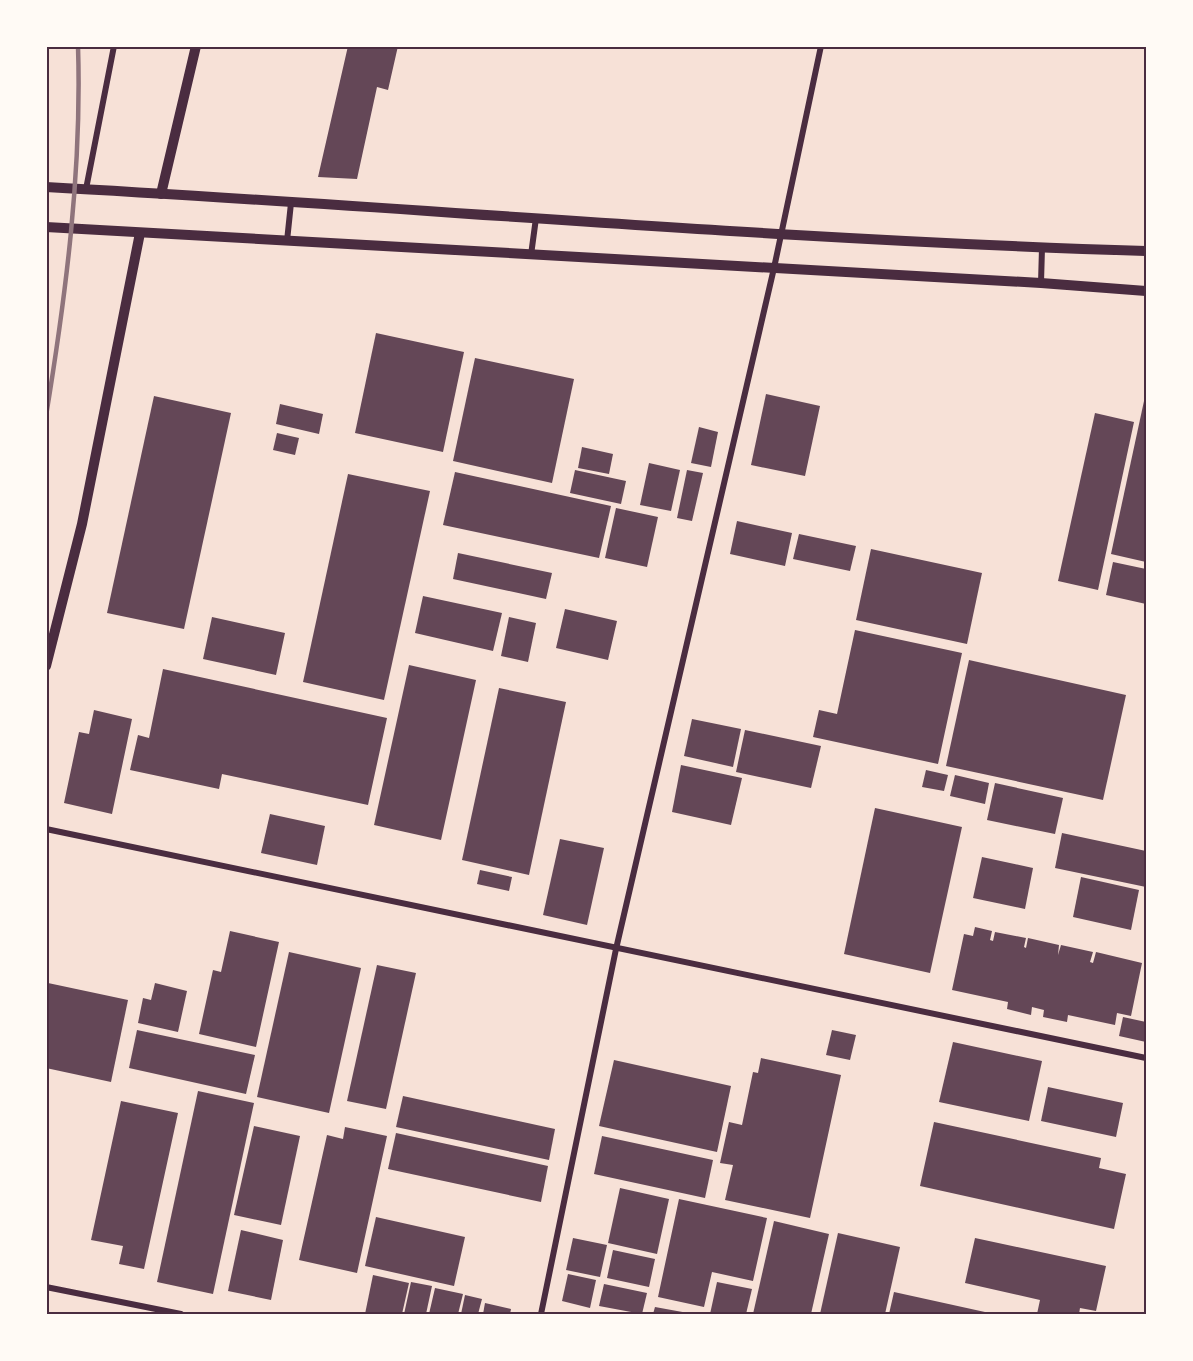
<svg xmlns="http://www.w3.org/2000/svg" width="1193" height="1361" font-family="'Alegreya Sans',sans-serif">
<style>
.building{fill:#644757}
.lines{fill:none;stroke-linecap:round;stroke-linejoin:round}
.minor{stroke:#4a2c40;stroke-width:6}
.tertiary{stroke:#4a2c40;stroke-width:10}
.rail{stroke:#8f747c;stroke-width:4.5}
.neatline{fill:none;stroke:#4a2c40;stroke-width:2}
</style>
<rect width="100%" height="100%" fill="#f7e1d7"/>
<g class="building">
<polygon points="348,46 398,46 388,90 377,87 357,179 318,177"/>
<polygon points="376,333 464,352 443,452 355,433"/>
<polygon points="475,358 574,379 552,483 453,461"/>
<polygon points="766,394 820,406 805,476 751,465"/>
<polygon points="154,396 231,413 184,629 107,613"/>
<polygon points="1144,401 1146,402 1146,562 1111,554"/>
<polygon points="280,404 323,414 319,434 276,424"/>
<polygon points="1095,413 1134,422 1098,590 1058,581"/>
<polygon points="699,427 718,432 711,467 691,463"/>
<polygon points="277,433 299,438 295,455 273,450"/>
<polygon points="582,447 613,454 609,474 578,468"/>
<polygon points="649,463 680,470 671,511 640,505"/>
<polygon points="575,470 626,481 621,504 570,493"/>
<polygon points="687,470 703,473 692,521 677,518"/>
<polygon points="455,472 611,506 599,558 443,525"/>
<polygon points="348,474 430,491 384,700 303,682"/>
<polygon points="616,508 658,517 647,567 605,558"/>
<polygon points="737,521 792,533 785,566 730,554"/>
<polygon points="799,534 856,546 850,571 793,559"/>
<polygon points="871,549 982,573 967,644 856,620"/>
<polygon points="458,553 552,573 546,599 453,579"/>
<polygon points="1113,562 1146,569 1146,604 1106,595"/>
<polygon points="423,596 502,613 493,651 415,633"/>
<polygon points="565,609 617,621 608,660 556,648"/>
<polygon points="212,617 285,633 276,675 203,659"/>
<polygon points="509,617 536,623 528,662 501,656"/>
<polygon points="855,630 962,653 938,764 813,737 819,710 837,714"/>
<polygon points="969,660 1126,695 1103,800 946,766"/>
<polygon points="409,665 476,680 441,840 374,825"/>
<polygon points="163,669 387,718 368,805 222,774 219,789 130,770 138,735 149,738"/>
<polygon points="499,688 566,702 529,875 462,860"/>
<polygon points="94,710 132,719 112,814 64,803 79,732 89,734"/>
<polygon points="692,719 741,729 733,767 684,756"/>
<polygon points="745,730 821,746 811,788 736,772"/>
<polygon points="681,765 742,778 731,825 672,812"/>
<polygon points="926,770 948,775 944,791 922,787"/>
<polygon points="955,775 989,783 985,804 950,796"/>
<polygon points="995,783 1063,798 1055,834 987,820"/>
<polygon points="875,808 962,827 930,973 844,954"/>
<polygon points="270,814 325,826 317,865 261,853"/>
<polygon points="1062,833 1146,851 1146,887 1055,868"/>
<polygon points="560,839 604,848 587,925 543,915"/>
<polygon points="982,857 1033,868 1025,909 973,898"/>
<polygon points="480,870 512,877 509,891 477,884"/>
<polygon points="1081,877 1139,890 1131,930 1073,917"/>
<polygon points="975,927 992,931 990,940 993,941 995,932 1026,938 1024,947 1026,948 1028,938 1059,945 1058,955 1061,945 1093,952 1090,962 1093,963 1096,952 1142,963 1131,1016 1117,1013 1115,1025 1068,1015 1067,1022 1043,1017 1044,1010 1032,1007 1031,1015 1007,1009 1008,1002 952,990 964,934 973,936"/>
<polygon points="230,931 279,942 256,1047 199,1034 213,970 221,972"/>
<polygon points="289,952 361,968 329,1113 257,1097"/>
<polygon points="377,965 416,973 386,1109 347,1101"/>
<polygon points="48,983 128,1000 111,1082 46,1068"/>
<polygon points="155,983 187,991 178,1032 138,1023 143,998 151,1000"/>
<polygon points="1123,1017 1146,1022 1146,1042 1119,1036"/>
<polygon points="137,1030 255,1055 246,1094 129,1068"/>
<polygon points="832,1030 856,1035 850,1060 826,1055"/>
<polygon points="953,1042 1042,1061 1029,1121 939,1102"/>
<polygon points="761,1058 841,1075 810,1218 725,1200 733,1165 720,1163 729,1122 742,1125 753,1072 758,1073"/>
<polygon points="614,1060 731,1086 717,1152 599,1126"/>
<polygon points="1048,1087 1123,1103 1116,1137 1041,1121"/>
<polygon points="198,1091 254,1103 213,1294 157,1282"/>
<polygon points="403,1096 555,1129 549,1160 396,1127"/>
<polygon points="121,1101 178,1113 144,1269 119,1264 123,1246 91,1240"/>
<polygon points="934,1122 1101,1158 1099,1168 1126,1174 1114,1229 920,1186"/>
<polygon points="254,1126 300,1136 281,1225 234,1215"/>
<polygon points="345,1127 387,1136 357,1273 299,1260 327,1135 343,1139"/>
<polygon points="396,1133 548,1166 541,1202 388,1169"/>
<polygon points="602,1136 713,1160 705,1198 594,1174"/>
<polygon points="620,1188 669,1199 657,1254 608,1243"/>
<polygon points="679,1199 767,1218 753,1281 712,1272 704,1307 658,1297"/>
<polygon points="376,1217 465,1237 454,1286 365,1266"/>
<polygon points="774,1221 829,1234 811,1314 753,1314"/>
<polygon points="241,1230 283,1240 271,1300 228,1291"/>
<polygon points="838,1233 900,1247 885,1314 820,1314"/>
<polygon points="573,1238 607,1245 600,1277 566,1270"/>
<polygon points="975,1238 1106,1266 1096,1311 1080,1308 1079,1314 1037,1314 1040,1300 965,1283"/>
<polygon points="613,1250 655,1259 649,1287 607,1278"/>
<polygon points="568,1274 596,1280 590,1308 562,1301"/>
<polygon points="373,1275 409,1283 402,1314 365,1314"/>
<polygon points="411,1282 432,1286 426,1314 404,1314"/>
<polygon points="717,1282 752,1289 746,1314 710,1314"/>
<polygon points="604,1284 647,1293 642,1314 599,1306"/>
<polygon points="435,1288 463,1294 458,1314 429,1314"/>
<polygon points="894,1292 994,1314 889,1314"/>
<polygon points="465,1295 482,1299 478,1314 461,1314"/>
<polygon points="485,1303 511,1309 510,1314 483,1314"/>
<polygon points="655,1307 688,1313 688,1314 653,1314"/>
</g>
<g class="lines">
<g class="minor">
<polyline points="86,189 114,46"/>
<polyline points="287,241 291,203"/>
<polyline points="531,255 536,218"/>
<polyline points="1041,283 1042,248"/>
<polyline points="46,829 1146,1058"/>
<polyline points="46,1287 181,1314"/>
<polyline points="541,1314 616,949 774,268 821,46"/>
</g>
<g class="tertiary">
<path d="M46,187C413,207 779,240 1146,251"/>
<polyline points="161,194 196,46"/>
<polyline points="46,227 1041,283 1146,291"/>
<polyline points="46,666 82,524 140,233"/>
</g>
<path class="rail" d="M46,416C66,294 82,170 78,46"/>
</g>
<rect width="1193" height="1361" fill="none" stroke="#fffaf5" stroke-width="96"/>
<rect x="48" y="48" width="1097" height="1265" class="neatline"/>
</svg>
